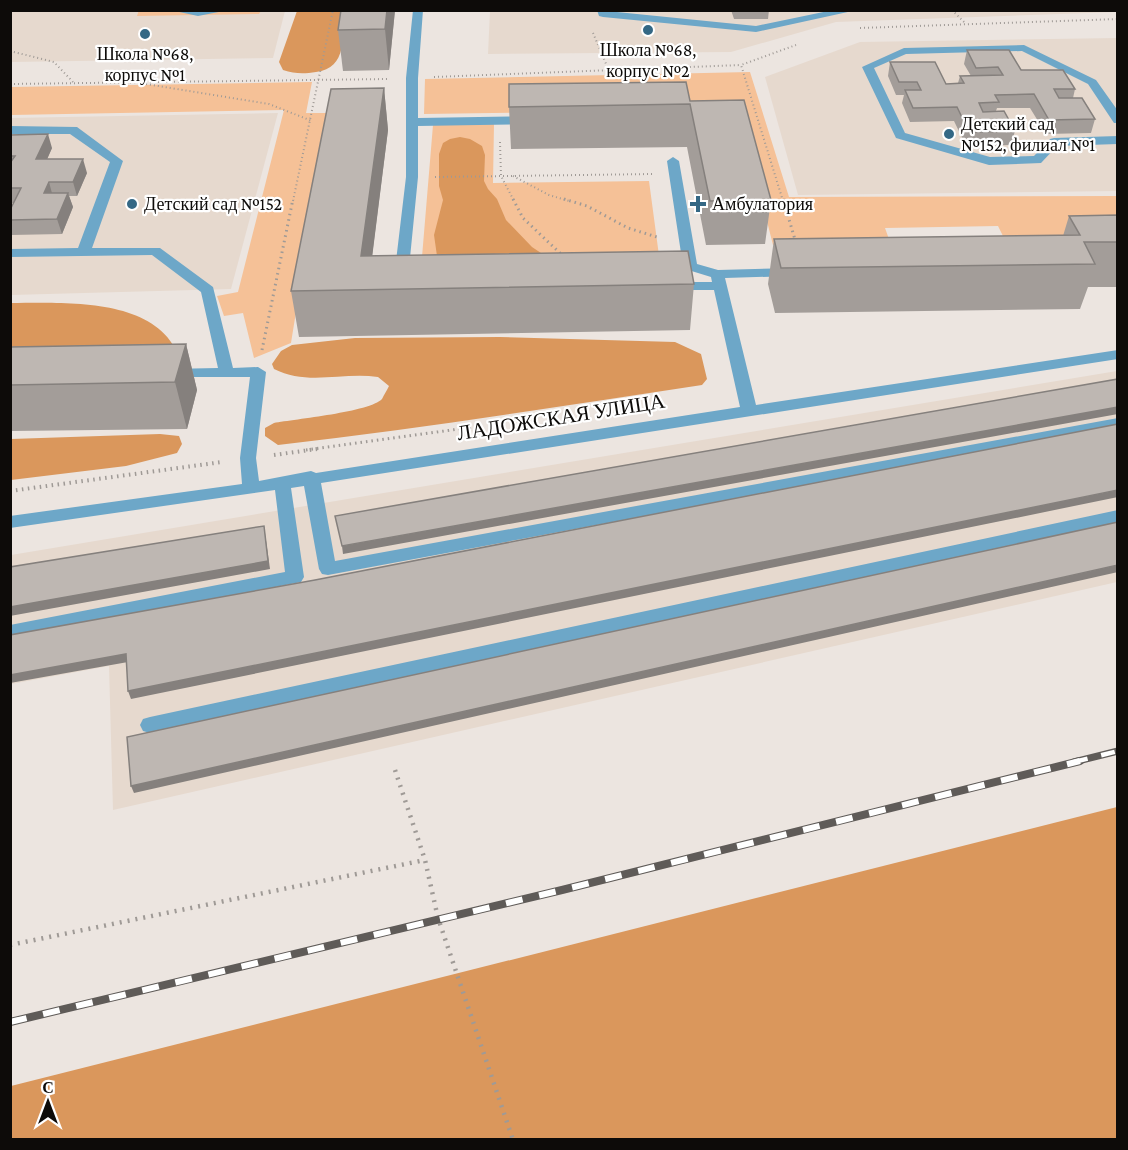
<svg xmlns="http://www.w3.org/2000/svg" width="1128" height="1150" font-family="'Crimson Pro',serif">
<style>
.built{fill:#e6d9ce}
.green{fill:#f5c197}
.forest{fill:#da975c}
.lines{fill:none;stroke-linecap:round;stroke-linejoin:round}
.path-far3{stroke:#9f9a96;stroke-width:2;stroke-dasharray:1 3;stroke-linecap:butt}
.path-far2{stroke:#9f9a96;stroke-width:3;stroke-dasharray:1.5 4;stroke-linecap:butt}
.path-far1{stroke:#9f9a96;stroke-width:4;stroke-dasharray:1.5 4.5;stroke-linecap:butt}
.path{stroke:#9f9a96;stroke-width:4.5;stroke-dasharray:2 6;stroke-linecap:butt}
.minor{fill:#6da7c8;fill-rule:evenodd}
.rail-far1-casing{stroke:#5f5b58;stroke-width:7}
.rail-casing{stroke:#5f5b58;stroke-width:8}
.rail-far1{stroke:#fff;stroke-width:4.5;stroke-dasharray:14;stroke-linecap:butt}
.rail{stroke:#fff;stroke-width:6;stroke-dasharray:17;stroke-linecap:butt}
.wall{fill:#a39d99}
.shaded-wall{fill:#85807d}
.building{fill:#beb7b2;stroke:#85807d;stroke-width:1.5}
.poi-dot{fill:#346885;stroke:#fff;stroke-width:2}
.labels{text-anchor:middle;stroke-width:4.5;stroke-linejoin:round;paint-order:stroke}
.far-poi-label{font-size:18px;fill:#0d0b09;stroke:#fff;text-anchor:start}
.street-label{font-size:21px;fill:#0d0b09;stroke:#fff}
</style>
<rect width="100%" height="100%" fill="#ece5e0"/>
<g class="built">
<polygon points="10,11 285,11 273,58 11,62"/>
<polygon points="490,11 1117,11 1117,12 836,22 731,52 488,54"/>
<polygon points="1117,38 1117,191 798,195 765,77 860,42"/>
<polygon points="278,113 231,289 11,295 10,118"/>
<polygon points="1117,371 1117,582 113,810 109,666 11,684 11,555"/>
</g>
<g class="green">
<polygon points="139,10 261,11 259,14 137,16"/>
<polygon points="750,72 789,197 1117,196 1117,236 1005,240 998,226 885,228 890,242 773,245 746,138 693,110 424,114 425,79"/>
<polygon points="312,82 306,113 328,113 291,343 254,358 243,313 224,316 217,296 238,292 284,110 11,115 10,87"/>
<polygon points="494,124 493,183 649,181 662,278 420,281 433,125"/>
</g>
<g class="forest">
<path d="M297,11H341C343,36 348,68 316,72C304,74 295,74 283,70L279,62Z"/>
<polygon points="460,137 470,139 482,146 485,155 484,181 488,189 497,199 506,220 532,247 547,257 438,263 434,235 443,200 439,186 439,154 443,143 450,139"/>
<path d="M10,303C61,303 147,297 175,348L11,369Z"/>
<path d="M500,337L675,342L701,354L707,379L702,385C561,406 420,429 278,445L265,436V428L274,423C295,419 370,412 382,399C384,395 387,390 389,386L378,377C342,372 307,386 274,369L272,364L281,351L292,345L355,338Z"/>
<polygon points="160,434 179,436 182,444 177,453 126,466 11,480 11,439"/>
<polygon points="1117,807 1117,1139 11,1139 11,1086"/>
</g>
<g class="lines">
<g class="path-far3">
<polyline points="952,10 966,24"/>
<polyline points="860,28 1118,19"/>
<polyline points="593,33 609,71"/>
<polyline points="10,51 54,62 73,82"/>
<polyline points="434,77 741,65"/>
<polyline points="10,84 388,79"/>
<polyline points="146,84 269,104 312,121"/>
<polyline points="500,142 501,176 514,201"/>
<polyline points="513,176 549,195 569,201"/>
<polyline points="435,177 653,174"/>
<polyline points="293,201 333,10"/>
<polyline points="783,201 741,65 796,45"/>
</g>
<g class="path-far2">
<polyline points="513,199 523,218 563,256"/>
<polyline points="564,199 587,206 628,228 660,238"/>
<polyline points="783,199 796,243"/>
<polyline points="262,350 293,199"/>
<polyline points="306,450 481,426"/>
</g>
<g class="path-far1">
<polyline points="274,455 317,449"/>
<polyline points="10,491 222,462"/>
</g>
<g class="path">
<polyline points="395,770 425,860 438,918 513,1140"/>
<polyline points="10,945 425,860"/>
</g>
<g class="minor">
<polygon points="170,10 229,10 198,16"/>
<polygon points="413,10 423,10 418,78 418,118 534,116 540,120 534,124 418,126 418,177 408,278 401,282 394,278 406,177 406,78"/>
<polygon points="597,10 756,26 833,10 857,10 756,32 603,17 599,16"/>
<polygon points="1024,45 1096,80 1118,111 1118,123 1114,123 1088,84 1022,51 906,54 874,68 905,133 990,157 1034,156 1050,139 1054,138 1118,136 1118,144 1057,146 1041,163 989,165 896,138 862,67 904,48"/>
<polygon points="10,126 77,127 123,161 92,248 160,248 213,287 233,368 258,367 266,372 256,458 259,481 311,471 316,473 740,407 714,290 670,290 663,286 670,282 712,282 711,277 685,269 683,266 667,161 673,157 679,161 697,264 718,270 794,268 801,272 794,276 725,278 756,405 1118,350 1118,359 321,483 335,561 1118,418 1118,428 328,575 322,574 319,569 304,486 291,488 304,577 301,582 10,639 10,625 285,572 275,490 10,528 10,516 242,484 240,458 250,377 163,377 160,374 163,371 168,369 218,368 201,292 152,255 10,257 10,249 78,248 110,162 70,134 10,134"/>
<polygon points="1118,510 1118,522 150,733 143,731 140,725 143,719 150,717"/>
</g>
<g class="rail-far1-casing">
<polyline id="rail-far1" points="1074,762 1118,751"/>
</g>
<g class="rail-casing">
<polyline id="rail" points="10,1022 562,890 1080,761"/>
</g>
<use href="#rail-far1" class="rail-far1"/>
<use href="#rail" class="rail"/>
</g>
<g class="wall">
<polygon points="341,10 395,10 389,70 343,71 338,30"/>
<polygon points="731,10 769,10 768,19 734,19"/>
<polygon points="967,50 1075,89 1073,98 1095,119 1091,133 1046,134 1030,108 997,108 996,111 1015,131 1011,145 966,146 954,121 910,122 902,103 904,95 896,95 888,76 890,62 946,84 958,83 960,76 971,76 964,64"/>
<polygon points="384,88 388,130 372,256 694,284 690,330 299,337 291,291"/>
<polygon points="690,101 771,200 765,244 706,245 687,147 511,149 509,107"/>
<polygon points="10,135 52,148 47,159 87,173 77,196 69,196 73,207 62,234 11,235 10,210 14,203 10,203"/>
<polygon points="1118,215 1118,287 1088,287 1080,309 775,313 768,284 774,239 1063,236 1069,216"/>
<polygon points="186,344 197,390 187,429 10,431 10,347"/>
</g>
<g class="shaded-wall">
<polygon points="387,10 395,10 389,70 385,29"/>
<polygon points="384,88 388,130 368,290 361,256"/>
<polygon points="48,134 52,148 41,173 36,159"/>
<polygon points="83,159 87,173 77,196 73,182"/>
<polygon points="49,182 53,197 44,193"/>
<polygon points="68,193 73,207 62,234 57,219"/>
<polygon points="186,344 197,390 187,429 175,382"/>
<polygon points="1118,407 1118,414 343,554 342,546"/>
<polygon points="1118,490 1118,497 131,699 128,691"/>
<polygon points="264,526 270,569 10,616 10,607"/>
<polygon points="1118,565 1118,572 134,793 131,786"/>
<polygon points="126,654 128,662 10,683 10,675"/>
</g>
<g class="building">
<polygon points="341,10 387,10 385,29 338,30"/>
<polygon points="967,50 1009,50 1021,70 1063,70 1075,89 1054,89 1059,98 1082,98 1095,119 1049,120 1034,94 995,95 999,102 979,103 983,112 1004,111 1015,131 969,132 957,107 913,108 905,90 921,90 917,82 899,82 890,62 935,62 946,84 964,83 960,76 1003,75 998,67 976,68"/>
<polygon points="686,82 690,101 744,100 771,200 710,201 690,104 509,107 509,84"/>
<polygon points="384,88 361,256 688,251 694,284 291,291 331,89"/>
<polygon points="48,134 36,159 83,159 73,182 49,182 44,193 68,193 57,219 10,220 10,210 21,188 10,188 10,163 15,156 10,156 10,135"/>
<polygon points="1118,215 1118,242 1084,242 1095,264 781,268 774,239 1080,235 1069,216"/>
<polygon points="186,344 175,382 10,385 10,347"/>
<polygon points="1118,379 1118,407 342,546 335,516"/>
<polygon points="1118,424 1118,490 128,691 126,654 10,675 10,635 315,580"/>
<polygon points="1118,522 1118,565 131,786 127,737"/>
<polygon points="264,526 268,561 10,607 10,567"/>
</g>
<g class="poi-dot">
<circle cx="648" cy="30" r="6"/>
<circle cx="145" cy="34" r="6"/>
<circle cx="949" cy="134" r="6"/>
<circle cx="132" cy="204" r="6"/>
<path d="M695 195h6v6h6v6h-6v6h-6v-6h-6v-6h6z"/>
</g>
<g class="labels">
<g class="far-poi-label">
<text x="648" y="56" text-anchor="middle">Школа №68,<tspan x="648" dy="21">корпус №2</tspan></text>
<text x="145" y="60" text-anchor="middle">Школа №68,<tspan x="145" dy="21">корпус №1</tspan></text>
<text x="961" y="130">Детский сад<tspan x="961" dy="21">№152, филиал №1</tspan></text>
<text x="144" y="210">Детский сад №152</text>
<text x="712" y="210">Амбулатория</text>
</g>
<g class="street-label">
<text transform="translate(561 417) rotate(-9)" y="7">ЛАДОЖСКАЯ УЛИЦА</text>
</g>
</g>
<rect width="1128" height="1150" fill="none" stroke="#0d0b09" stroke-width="24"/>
<g transform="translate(48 1102)" stroke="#ffffff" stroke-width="4.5" paint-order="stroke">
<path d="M0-4.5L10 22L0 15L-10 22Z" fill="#0d0b09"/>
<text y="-9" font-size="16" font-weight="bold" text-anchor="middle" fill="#0d0b09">С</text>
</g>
</svg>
